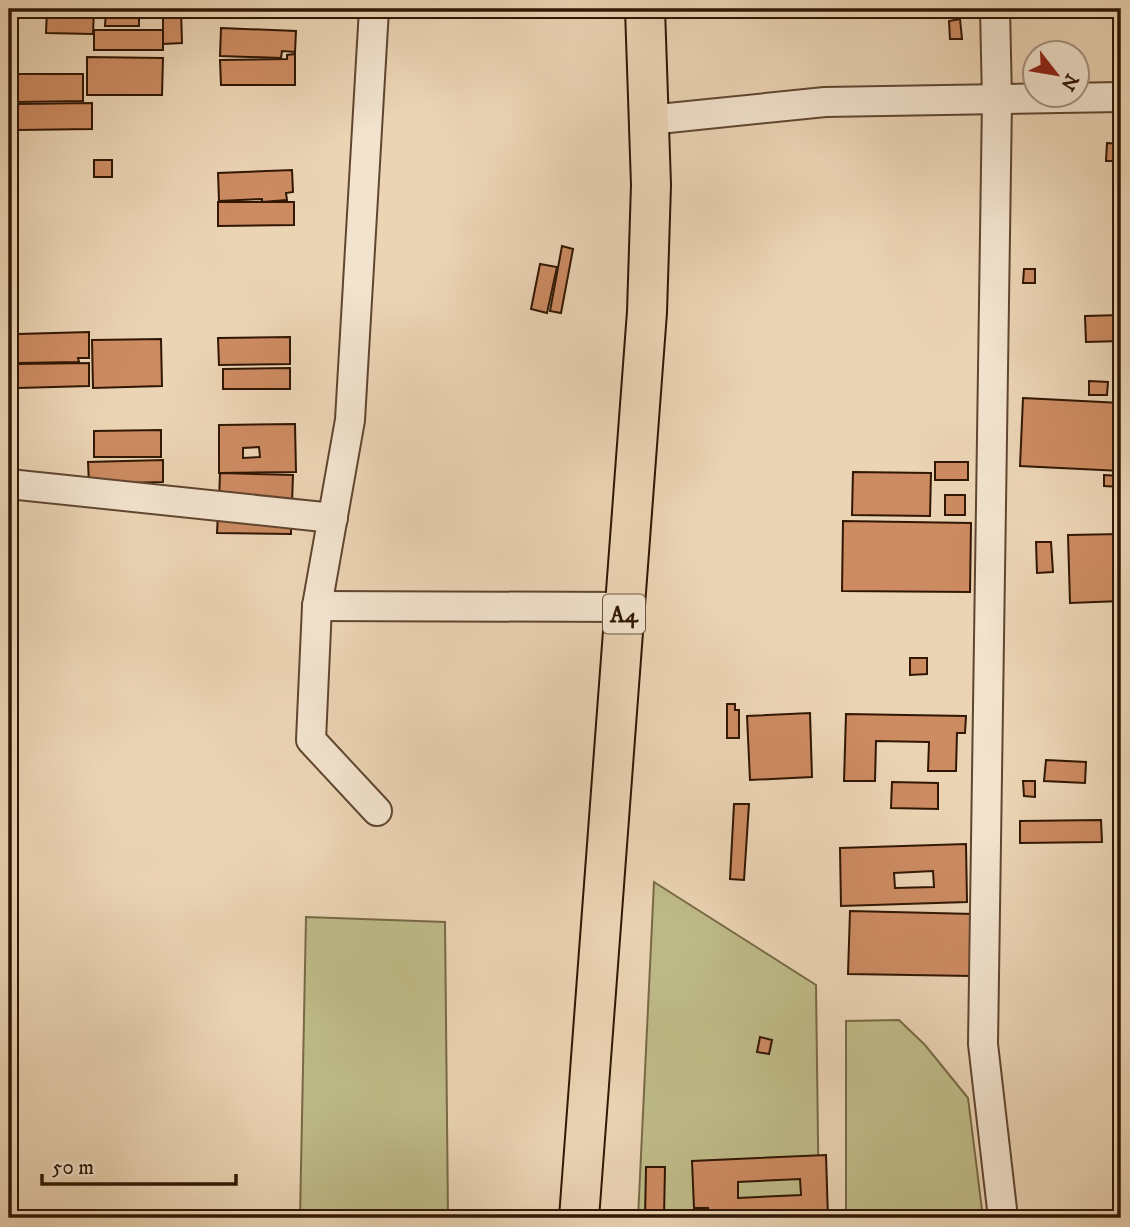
<svg xmlns="http://www.w3.org/2000/svg" width="1130" height="1227" font-family="'IM FELL DW Pica',serif">
<style>
.green{fill:#bebb88;stroke:#786946;stroke-width:2}
.building{fill:#cd8b62;stroke:#311703;stroke-width:2;fill-rule:evenodd}
.lines{fill:none;stroke-linecap:round;stroke-linejoin:round}
.minor-casing{stroke:#60462f;stroke-width:32}
.highway-casing{stroke:#311703;stroke-width:42}
.minor{stroke:#f2e3ce;stroke-width:28}
.highway{stroke:#ebd4b4;stroke-width:38}
.labels{text-anchor:middle;stroke-width:5;stroke-linejoin:round;paint-order:stroke}
.shield{fill:#f2e3ce;stroke:#6b5440;stroke-width:2}
.shield-label{font-size:23px;font-weight:bold;fill:#311703}
</style>
<rect width="100%" height="100%" fill="#ebd4b4"/>
<filter id="stains"><feTurbulence type="fractalNoise" baseFrequency=".00286" numOctaves="4"/><feColorMatrix values="0 0 0 0 .2 0 0 0 0 .09 0 0 0 0 .02 0 0 0 .5 -.17"/></filter>
<radialGradient id="worn" r=".72"><stop offset=".6" stop-color="#630" stop-opacity="0"/><stop offset="1" stop-color="#630" stop-opacity=".3"/></radialGradient>
<g class="green">
<polygon points="654,882 816,985 819,1218 638,1218"/>
<polygon points="306,917 445,922 448,1218 300,1218"/>
<polygon points="899,1020 925,1045 968,1098 983,1218 846,1218 846,1021"/>
</g>
<g class="building">
<polygon points="47,9 94,9 93,34 46,33"/>
<polygon points="106,9 139,9 139,26 105,26"/>
<polygon points="163,9 181,9 182,43 163,44"/>
<polygon points="960,19 962,39 950,39 949,21"/>
<polygon points="221,28 296,31 295,52 282,51 281,58 220,56"/>
<rect x="94" y="30" width="69" height="20"/>
<polygon points="295,54 295,85 221,85 220,60 287,59 287,55"/>
<polygon points="87,57 163,58 162,95 87,95"/>
<polygon points="18,74 83,74 83,101 18,102"/>
<polygon points="92,103 92,129 18,130 18,104"/>
<polygon points="1107,143 1121,144 1121,193 1116,193 1117,161 1106,161"/>
<rect x="94" y="160" width="18" height="17"/>
<polygon points="292,170 293,192 286,193 287,200 262,202 262,199 219,201 218,173"/>
<polygon points="218,202 294,202 294,225 218,226"/>
<polygon points="562,246 573,249 561,313 550,311"/>
<polygon points="540,264 557,267 547,313 531,309"/>
<polygon points="1024,269 1035,269 1035,283 1023,283"/>
<polygon points="1121,315 1121,341 1086,342 1085,316"/>
<polygon points="89,332 89,358 78,358 79,362 18,363 18,334"/>
<polygon points="290,337 290,364 219,365 218,338"/>
<polygon points="161,339 162,386 93,388 92,340"/>
<polygon points="89,363 89,386 18,388 18,364"/>
<polygon points="290,368 290,389 223,389 223,369"/>
<polygon points="1089,381 1108,382 1107,395 1089,395"/>
<polygon points="1023,398 1121,403 1121,471 1020,466"/>
<path d="M295,424L296,472L219,473V425ZM259,447L260,457L243,458V448Z"/>
<polygon points="161,430 161,457 94,457 94,431"/>
<polygon points="163,460 163,482 89,484 88,462"/>
<rect x="935" y="462" width="33" height="18"/>
<polygon points="853,472 931,473 930,516 852,515"/>
<polygon points="220,473 293,475 292,504 219,502"/>
<polygon points="1104,475 1121,476 1121,487 1104,486"/>
<rect x="945" y="495" width="20" height="20"/>
<polygon points="218,513 291,514 291,534 217,533"/>
<polygon points="843,521 971,523 970,592 842,591"/>
<polygon points="1121,534 1121,601 1070,603 1068,535"/>
<polygon points="1036,542 1051,542 1053,572 1037,573"/>
<polygon points="910,658 927,658 927,674 910,675"/>
<polygon points="727,704 735,704 735,710 739,710 739,738 727,738"/>
<polygon points="810,713 812,777 750,780 747,716"/>
<polygon points="846,714 966,716 965,733 957,733 956,771 928,771 929,742 876,741 875,781 844,781"/>
<polygon points="1046,760 1086,762 1085,783 1044,781"/>
<polygon points="1023,781 1035,781 1035,797 1024,796"/>
<polygon points="892,782 938,783 938,809 891,808"/>
<polygon points="734,804 749,804 744,880 730,879"/>
<polygon points="1101,820 1102,842 1020,843 1020,821"/>
<path d="M966,844L967,902L841,906L840,848ZM933,871L934,887L895,888L894,873Z"/>
<polygon points="850,911 974,914 972,976 848,974"/>
<polygon points="9,977 17,977 18,1086 9,1086"/>
<polygon points="760,1037 772,1040 769,1054 757,1052"/>
<polygon points="9,1091 18,1091 16,1218 9,1218"/>
<path d="M826,1155L828,1218H709L708,1208H694L692,1161ZM800,1179L801,1195L738,1198V1182Z"/>
<polygon points="646,1167 665,1167 664,1218 645,1218"/>
</g>
<g class="lines">
<g class="minor-casing">
<g id="minor">
<polyline points="374,9 350,420 317,606 311,740 377,811"/>
<polyline points="995,9 997,100 983,1044 1003,1218"/>
<polyline points="649,120 825,102 1121,97"/>
<polyline points="9,484 333,518"/>
<polyline points="317,606 624,607"/>
</g>
</g>
<g class="highway-casing">
<polyline id="highway" points="579,1218 647,312 651,185 645,9"/>
</g>
<use href="#minor" class="minor"/>
<use href="#highway" class="highway"/>
</g>
<g class="labels">
<rect class="shield" x="603" y="594.5" width="42" height="39" rx="5"/>
<g class="shield-label">
<text x="624" y="622">A4</text>
</g>
</g>
<rect width="1130" height="1227" fill="none" stroke="#ebd4b4" stroke-width="35"/>
<rect x="10" y="10" width="1109" height="1206" fill="none" stroke="#311703" stroke-width="3.5"/>
<rect x="18" y="18" width="1095" height="1192" fill="none" stroke="#311703" stroke-width="2"/>
<g transform="translate(1056 74) rotate(121)"><circle r="33" fill="#f2e3ce" stroke="#a5917d" stroke-width="2"/>
<path d="M0-5L12 26L0 18L-12 26Z" fill="#8f2418"/>
<text y="-10" font-size="19" font-weight="bold" text-anchor="middle" fill="#311703">N</text>
</g>
<path d="M42 1174v10h194v-10" fill="none" stroke="#311703" stroke-width="3.5"/>
<text x="52" y="1174" font-size="21" fill="#311703" stroke="#f2e3ce" stroke-width="5" paint-order="stroke">50 m</text>
<rect width="100%" height="100%" filter="url(#stains)"/>
<rect width="100%" height="100%" fill="url(#worn)"/>
</svg>
